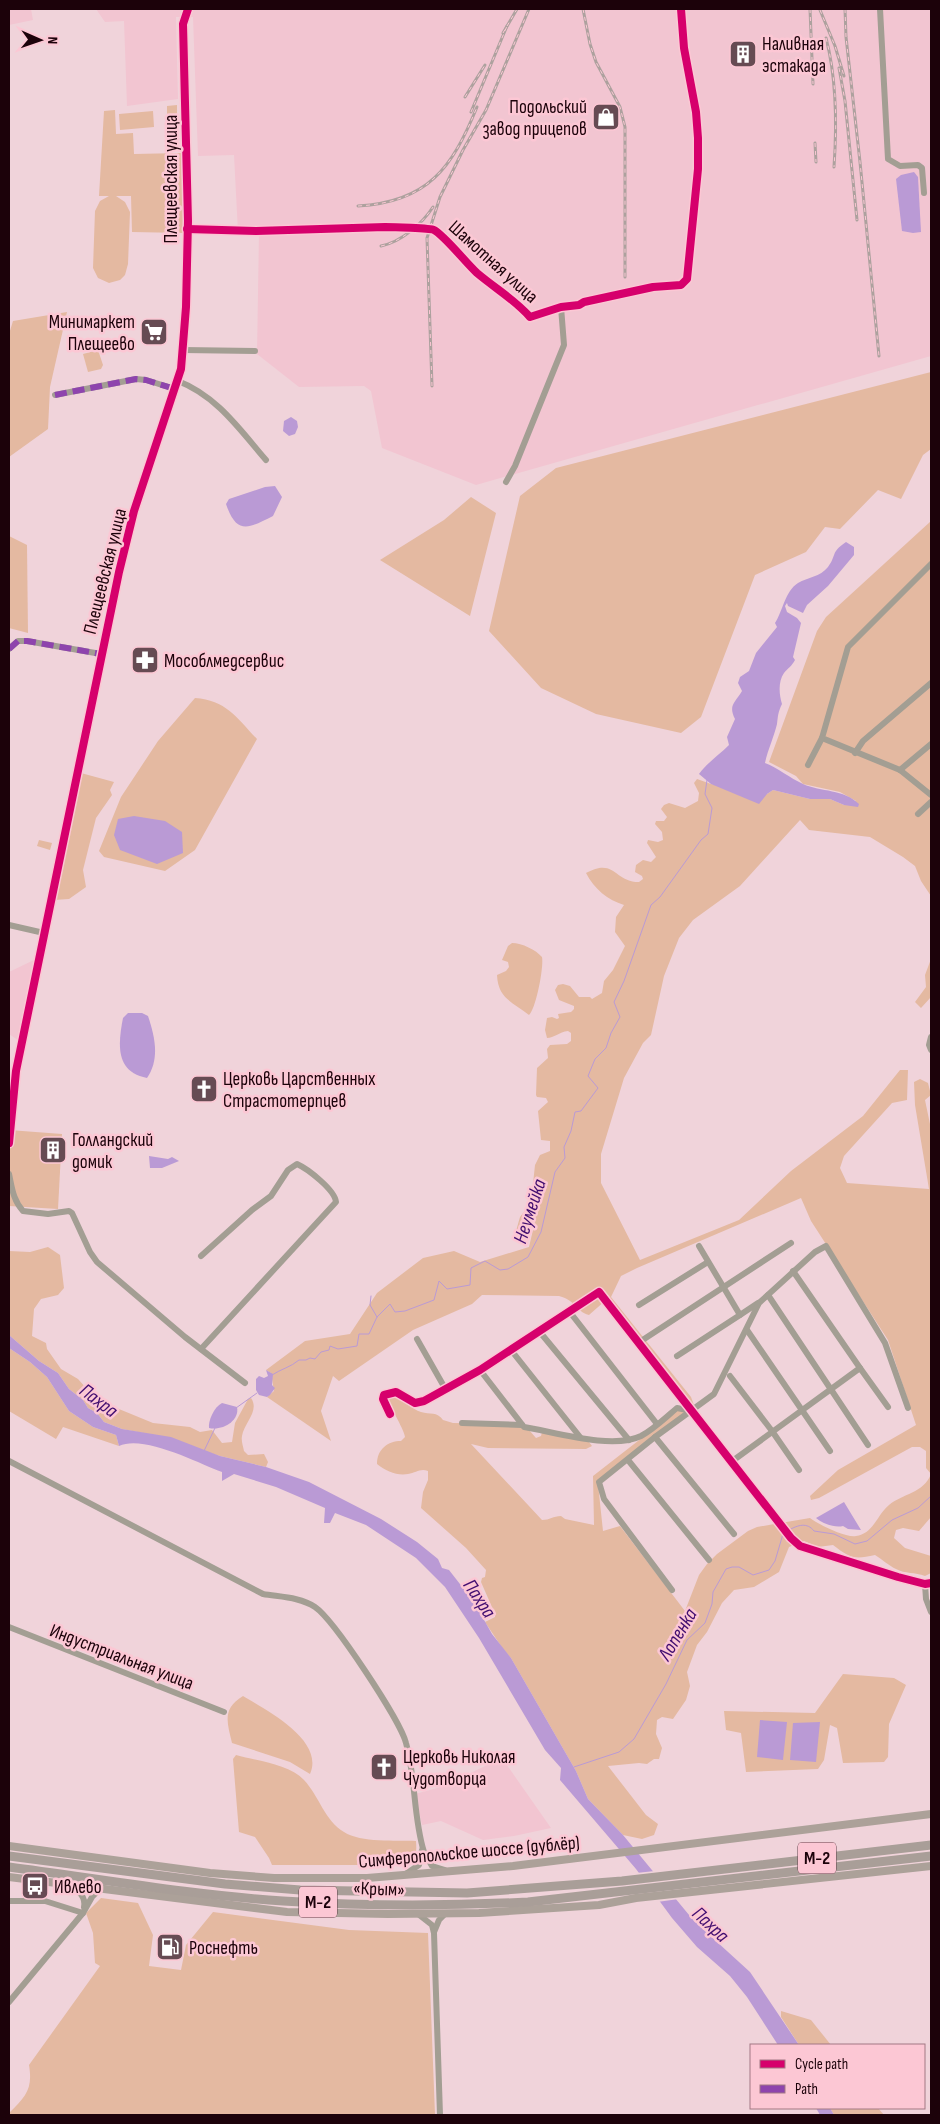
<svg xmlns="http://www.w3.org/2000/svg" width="940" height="2124" font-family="'Sofia Sans Condensed',sans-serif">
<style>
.built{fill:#f2c5d1}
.green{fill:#e4b9a1;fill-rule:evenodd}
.water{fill:#ba9ad5}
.pier{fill:#f0d3da}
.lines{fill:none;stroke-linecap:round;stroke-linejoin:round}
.stream{stroke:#ba9ad5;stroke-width:1}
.minor{stroke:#a39e93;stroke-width:6}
.major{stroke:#aca199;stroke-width:8}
.highway{stroke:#a99e98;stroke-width:9}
.rail-casing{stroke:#ada19e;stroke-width:3}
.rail{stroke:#fcc7d4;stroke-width:1;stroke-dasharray:4;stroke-linecap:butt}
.quiet{stroke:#8e44ad;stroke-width:6;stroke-dasharray:12 6;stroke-linecap:butt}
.cycleway-casing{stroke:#fcc7d4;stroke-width:11}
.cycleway{stroke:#d6006c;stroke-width:8}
.labels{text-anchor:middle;stroke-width:5;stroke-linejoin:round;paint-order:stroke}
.shield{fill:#fcc7d4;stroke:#5f3d47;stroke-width:1}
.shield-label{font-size:18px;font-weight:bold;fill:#1c020a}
.poi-label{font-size:19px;fill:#1c020a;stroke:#fcc7d4;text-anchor:start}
.street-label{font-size:19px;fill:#1c020a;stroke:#fcc7d4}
.water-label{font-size:20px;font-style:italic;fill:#420e70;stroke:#fcc7d4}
</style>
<rect width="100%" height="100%" fill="#f0d3da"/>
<g class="built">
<polygon points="9,9 31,9 33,20 9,25"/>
<polygon points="96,9 929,9 931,10 931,356 476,485 382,448 371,391 364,386 299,387 257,354 259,232 238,232 234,155 198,156 193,17 176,17 178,99 127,106 124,21 105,22"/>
<polygon points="34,960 18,1040 9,1034 9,972"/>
<polygon points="502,1758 551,1828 514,1836 483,1840 441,1821 422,1825 415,1794 441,1787"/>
</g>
<g class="green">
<polygon points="177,105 177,123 167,123 167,106"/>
<polygon points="115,110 116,134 133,133 134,154 181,153 184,233 132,232 131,196 116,196 125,202 130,212 128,264 125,275 120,280 109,283 98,278 93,268 95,211 100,201 109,196 99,196 104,111"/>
<polygon points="153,111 154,127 120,130 119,114"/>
<polygon points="67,312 50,387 48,429 9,457 9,334 13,321"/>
<polygon points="98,350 103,365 101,369 88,372 83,354"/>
<polygon points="931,372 931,449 923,455 901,499 878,490 840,529 825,527 806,552 755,575 701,717 681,733 596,714 541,688 489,631 520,496 556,468"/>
<polygon points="471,497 496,513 470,616 380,560 444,520"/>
<path d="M931,521V896L921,881L915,866L903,857L870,837L809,830L800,820L740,886L693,920L679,938L664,976L651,1035L643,1043L624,1078L601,1154V1183L640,1260L739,1220L791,1171L863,1116L900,1070H908L907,1100L892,1103L844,1156L840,1168L847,1183L929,1189L915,1105L914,1082L920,1079L928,1083L931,1095L925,1100L931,1129V1517L919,1531L903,1528L896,1530L894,1538L905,1548L931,1556V1573L925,1576C915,1572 905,1574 896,1569C889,1566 882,1559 875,1555C854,1560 850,1558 833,1545L818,1547L804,1541L789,1547L779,1572L754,1587L734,1590L722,1603L707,1632L697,1645L687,1672L690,1686L686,1700L673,1719L662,1717L657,1720L656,1734L662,1748L659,1759H654L647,1764L639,1763L608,1766L646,1815L658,1824L654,1835L642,1839L623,1835L588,1799L576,1771L511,1658L503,1649L485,1622L495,1617V1614L481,1582L482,1578L485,1577L486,1570L466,1548L421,1508L423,1492L428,1480V1471C420,1468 416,1473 408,1474C397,1476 386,1471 377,1464C377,1449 388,1441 401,1441L405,1437C405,1432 391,1407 387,1399L396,1396C404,1401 412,1409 421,1412C430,1415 437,1411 443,1420L453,1423L518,1424L529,1430L536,1438L541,1436L542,1432L589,1442L592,1446L586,1449L488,1448L471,1444L542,1520C550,1520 553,1516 561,1516L565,1519L594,1525L593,1476L688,1402L606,1300L589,1315C575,1311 577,1301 559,1296L482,1295L472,1304L413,1330L339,1381L333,1376L321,1411L331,1441L267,1397L274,1391L271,1373L266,1370L305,1341L350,1334L377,1293L423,1258L454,1251L480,1262L529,1247L536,1217L517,1242L514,1238L520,1217L531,1203L535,1165L540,1155L550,1151V1141L541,1140L538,1111L548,1102L546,1098L537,1097L536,1095L537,1068L548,1058L547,1049L550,1045L567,1044L571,1041V1033L568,1031C559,1032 554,1038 547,1038L545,1030L547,1018L552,1017L557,1019L559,1018L558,1014L571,1012L574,1009V1006L559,1000L555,990L558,985L563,984L570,986L579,997H590L592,999L602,993L604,981L613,970L625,946L615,932L616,917L624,905C608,900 594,889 586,873C615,857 614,882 639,882L643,879L642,876L635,872L636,865L643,860L651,862L656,857L647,843L648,840L658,842L663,840L662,832L655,824L656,821H664L667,817L661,809L664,805L669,803L685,808L698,801L699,793L694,783L697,779L711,784L767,794L773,790L810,799H830L844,805L856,801L840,792L803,784L796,776L769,762L817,631L826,617ZM801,1198L811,1221L888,1340L916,1425L838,1470L810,1496L811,1500L819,1498L912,1447H920L926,1451V1468L931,1474C924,1493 902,1494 889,1505C877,1515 873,1534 856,1536C845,1538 818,1524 810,1518L757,1527L748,1531L717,1554L707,1564L699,1575L685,1611L620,1526L603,1531L598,1484L694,1405L691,1397L611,1297L621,1276L637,1268Z"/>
<polygon points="9,536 27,545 28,633 9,628"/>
<path d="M195,698C226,700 237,718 257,739L195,850L165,871L104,857L99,851L121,797L158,741Z"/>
<polygon points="81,773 114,782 110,790 112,795 96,818 83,870 86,887 69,899 54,900"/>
<polygon points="39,840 52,843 50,850 37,846"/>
<path d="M512,943C522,943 536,950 542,957C544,967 536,1009 529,1015C513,1002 498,999 497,975L506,971L509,967L508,962L502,960L508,946Z"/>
<polygon points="931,959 931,997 921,1008 915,1002 926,987 925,975"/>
<polygon points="9,1130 62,1134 58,1209 9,1206"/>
<path d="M48,1247L60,1255L64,1288L58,1295L41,1299L34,1309L32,1336L46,1343L47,1349L61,1369L78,1379L97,1400L153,1423L190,1427L200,1432L212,1430L222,1443L232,1442L235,1423L248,1399L251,1398C260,1411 244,1423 242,1436C241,1441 243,1446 244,1451L248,1455L264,1454L268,1462L266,1467L220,1456L143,1433L122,1429L104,1422L97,1413L88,1408L83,1400L69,1389L58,1373L39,1361L9,1335V1251L30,1252Z"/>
<polygon points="9,1348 30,1362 47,1377 69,1411 93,1427 116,1435 119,1446 63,1427 56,1439 9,1411"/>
<polygon points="843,1674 894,1678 906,1685 889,1724 888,1757 884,1762 843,1763 837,1728 830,1725 824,1760 818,1769 746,1772 741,1733 726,1730 724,1711 815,1713"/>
<path d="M243,1696C266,1710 325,1740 310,1774L290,1762L232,1743C227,1722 222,1709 243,1696Z"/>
<path d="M236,1755C257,1761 289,1764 304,1780C319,1796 325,1821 344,1832C361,1843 396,1840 416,1841C417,1856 416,1859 403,1865H272L269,1858L255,1837L239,1832L233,1759Z"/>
<path d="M101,1898L138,1903L153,1935L149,1966L181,1970L186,1945L213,1912L349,1930L428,1933L435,2115H9V2113C26,2096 33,2089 29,2065L100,1966L95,1963L93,1933L86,1913Z"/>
<polygon points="781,2011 811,2020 831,2045 799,2045 781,2017"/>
<polygon points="830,2108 878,2108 884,2115 834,2115"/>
</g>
<g class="water">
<polygon points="914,172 918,177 921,232 913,233 902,231 896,179 901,175"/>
<polygon points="291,417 297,421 298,427 295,434 289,436 283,431 284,421"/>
<path d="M275,486L282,497L273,516C249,528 237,536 226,504L229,499L265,487Z"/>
<path d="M846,542L854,547V555L828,586L807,605L803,613L788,606L787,603L785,606L787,612L797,618L801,623L793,657L795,660C792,666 788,668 784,673C778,681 779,695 782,704C778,712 778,716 777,724C774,737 768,749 765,763C778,768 790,778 803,784C821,792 844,789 859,804L858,807L844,805L830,799H810L773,790L767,794L759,804L711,784L699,774C707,763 719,755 729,745L727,737L735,719C728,705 735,703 742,691L738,683L740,677L749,671L756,653L777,627L775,623C783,611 785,591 798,583C808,577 820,577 828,567C837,555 830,553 846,542Z"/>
<polygon points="134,816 165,821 182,832 183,853 157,864 120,850 114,835 118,819"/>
<path d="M128,1013H142L148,1016C155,1037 160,1059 147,1078C115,1072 118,1044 123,1018Z"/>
<polygon points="149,1156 168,1159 172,1157 179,1161 162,1168 150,1168"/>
<path d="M9,1335L39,1361L58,1373L69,1389L83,1400L88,1408L97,1413L104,1422L122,1429L171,1437L220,1456L266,1467L309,1482L381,1519L417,1542L438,1559L442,1568L449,1570L474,1602L492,1634L511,1658L576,1771L588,1799L623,1835L694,1921L750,1972L799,2045H778L747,1997L730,1976L697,1947L672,1918L636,1869L560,1780L561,1768L545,1750L479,1638L445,1587L416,1558L366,1525L335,1513L330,1523H324L325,1508L276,1487L234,1474L222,1481V1472C198,1463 143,1434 119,1446L116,1435L93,1427L69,1411L47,1377L30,1362L9,1348Z"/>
<polygon points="266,1370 273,1374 272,1385 275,1388 270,1395 267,1397 259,1395 256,1390 256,1379 259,1376 264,1378 268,1376"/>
<path d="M222,1403L237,1407C240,1421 222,1431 209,1428C208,1421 214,1407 222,1403Z"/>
<path d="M844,1502L861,1530L848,1529L843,1526C835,1528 823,1524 816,1518Z"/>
<polygon points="760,1720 787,1722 783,1760 757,1757"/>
<polygon points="820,1722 816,1762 790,1760 793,1723"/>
<polygon points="816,2108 830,2108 834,2115 820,2115"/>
</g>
<polygon class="pier" points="655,1871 679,1899 657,1902 636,1873"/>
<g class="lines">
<g class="stream">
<polyline points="371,1296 370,1305 377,1317"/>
<path d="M272,1375C281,1369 291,1367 299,1360H306L310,1358L315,1359L321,1352L329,1350L330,1346L338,1349L357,1346L359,1334H369L377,1317L390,1304L395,1312L405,1311L434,1300L439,1281L447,1289L470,1285L471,1268L485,1261L500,1270L508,1269L528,1257L541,1232L555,1172L565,1158L564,1147L571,1131L575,1112L581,1111L598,1088L588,1076L595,1059L606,1048L611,1033L620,1017L614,1002L624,981L651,905L660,897L701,840L708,834L712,808L705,794L707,780"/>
<polyline points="236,1408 257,1393"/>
<polyline points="204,1451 215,1428"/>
<path d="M789,1530C798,1525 807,1522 814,1531L834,1534L855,1544L867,1541L892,1520L918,1508L931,1496"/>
<polyline points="574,1767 619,1752 634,1739 666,1684 687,1640 705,1623 712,1604 713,1592 726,1569 732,1567 739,1567 753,1575 769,1570 775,1561 783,1534"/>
</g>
<g class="minor">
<polyline points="880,9 888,159 900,166 918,165 922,168 924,193"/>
<path d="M187,229L256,231L385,227C392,227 430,228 434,230C445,236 466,263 477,273C496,289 514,299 530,317L561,307L579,305L584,302L653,287L681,285L687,279L698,169V138L696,112L684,48L681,9"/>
<polyline points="183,350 255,351"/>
<path d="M178,381C217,396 240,430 266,460"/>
<polyline points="55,395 136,379 146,380 175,389"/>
<polyline points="506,482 515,466 564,345 561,307"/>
<polyline points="931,564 848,647 822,738 900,770 931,795"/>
<polyline points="9,649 18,641 27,641 101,654"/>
<polyline points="855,753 863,741 931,683"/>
<polyline points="808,765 822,738"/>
<polyline points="900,770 931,744"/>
<polyline points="918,814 931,802"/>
<polyline points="9,925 44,933"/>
<polyline points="931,1037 929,1045 931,1050"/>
<polyline points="9,1143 16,1071 119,572 134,511 181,369 186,307 188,221 183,24 188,9"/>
<path d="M9,1174C12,1188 13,1200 23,1211L48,1214L69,1211L72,1213L90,1252L97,1262L185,1337L245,1383"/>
<polyline points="699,1246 740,1315 758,1303"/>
<path d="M201,1256L252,1210L271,1196L288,1170L297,1164C308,1169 335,1190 336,1202L201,1349"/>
<polyline points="793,1271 860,1368"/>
<polyline points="768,1295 868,1445"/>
<polyline points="639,1305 708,1262"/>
<polyline points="569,1311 657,1424"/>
<polyline points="747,1330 830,1451"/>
<polyline points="539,1331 629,1440"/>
<polyline points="417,1339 446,1390"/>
<polyline points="638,1343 791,1243"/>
<polyline points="511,1350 580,1437"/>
<polyline points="677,1356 740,1315"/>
<path d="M480,1370L524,1427C555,1432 612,1450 641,1436C654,1429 666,1417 677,1408L692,1411"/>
<polyline points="730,1376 772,1431 799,1470"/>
<polyline points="390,1414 383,1399 384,1395 396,1392 415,1403 424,1401 480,1370 599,1292 791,1538 800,1546 898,1577 925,1584 931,1583"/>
<polyline points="462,1423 522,1425"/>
<polyline points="655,1437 734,1534"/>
<polyline points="628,1460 709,1560"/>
<path d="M9,1461L263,1594C280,1597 300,1597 315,1607C334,1620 400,1720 406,1743C416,1778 413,1817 424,1852L432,1866L445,1870"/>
<polyline points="731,1462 860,1368 888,1407"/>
<polyline points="925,1584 926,1599 931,1612"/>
<polyline points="672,1590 604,1499 599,1482 655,1437 714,1394 759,1303 815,1252 826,1246 885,1343 908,1408"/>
<polyline points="9,1627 224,1712"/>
<polyline points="407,1873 419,1865 422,1850"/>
<path d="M71,1886C79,1891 86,1897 84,1907"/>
<polyline points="9,1901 45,1901 83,1913"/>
<polyline points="418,1914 432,1925 434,1933 440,2115"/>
<polyline points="434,1932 439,1920 445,1914"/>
<polyline points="9,2002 83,1913 92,1897 100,1889"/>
</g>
<g class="major">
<polyline points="9,1846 210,1873 274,1878 367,1878 513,1866 931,1814"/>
<polyline points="9,1877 287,1912 388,1914 479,1913 599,1905 636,1898 931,1866"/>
</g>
<g class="highway">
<polyline points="9,1856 225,1884 300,1890 467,1893 622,1881 931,1845"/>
<path d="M9,1867C100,1879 191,1895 283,1901C365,1906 447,1906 528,1902L931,1856"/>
</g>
<g class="rail-casing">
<g id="rail">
<polyline points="583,9 590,44 596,62 620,107 625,127 625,277"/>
<polyline points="810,9 813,84"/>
<polyline points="845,9 846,37 860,162 879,356"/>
<polyline points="820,10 835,46 844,76"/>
<polyline points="503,33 517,9"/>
<path d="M826,38C837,80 837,124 834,167"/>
<polyline points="839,68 845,101 857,220"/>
<polyline points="465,97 485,65"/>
<polyline points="471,112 507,26"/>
<polyline points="815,143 816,162"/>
<path d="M358,206C428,202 452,168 477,107"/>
<path d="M381,246C401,242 422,224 433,207"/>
<polyline points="432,386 427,238 440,197 463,150 486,110 529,9"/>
</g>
</g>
<use href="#rail" class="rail"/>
<g class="quiet">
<polyline points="55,395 136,379 146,380 175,389"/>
<polyline points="9,649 18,641 27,641 101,654"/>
</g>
<g class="cycleway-casing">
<g id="cycleway">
<path d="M187,229L256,231L385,227C392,227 430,228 434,230C445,236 466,263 477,273C496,289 514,299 530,317L561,307L579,305L584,302L653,287L681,285L687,279L698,169V138L696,112L684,48L681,9"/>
<polyline points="9,1143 16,1071 119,572 134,511 181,369 186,307 188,221 183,24 188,9"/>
<polyline points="390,1414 383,1399 384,1395 396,1392 415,1403 424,1401 480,1370 599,1292 791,1538 800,1546 898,1577 925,1584 931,1583"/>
</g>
</g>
<use href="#cycleway" class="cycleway"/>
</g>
<defs>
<g id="building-square" transform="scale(1.4375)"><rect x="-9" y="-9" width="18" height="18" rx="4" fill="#664b53" stroke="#fcc7d4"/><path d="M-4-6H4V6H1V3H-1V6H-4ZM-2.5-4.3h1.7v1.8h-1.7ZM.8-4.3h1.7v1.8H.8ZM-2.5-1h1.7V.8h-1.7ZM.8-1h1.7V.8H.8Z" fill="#fff"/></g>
<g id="shop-square" transform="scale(1.4375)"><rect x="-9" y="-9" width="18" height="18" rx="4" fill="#664b53" stroke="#fcc7d4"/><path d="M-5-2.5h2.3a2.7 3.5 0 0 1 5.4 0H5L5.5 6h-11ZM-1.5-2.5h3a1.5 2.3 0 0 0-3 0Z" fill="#fff"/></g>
<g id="supermarket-square" transform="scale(1.4375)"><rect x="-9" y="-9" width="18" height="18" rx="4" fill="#664b53" stroke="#fcc7d4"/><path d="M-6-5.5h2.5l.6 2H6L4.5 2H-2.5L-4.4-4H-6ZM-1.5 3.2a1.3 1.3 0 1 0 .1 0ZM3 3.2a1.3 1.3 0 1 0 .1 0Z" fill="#fff"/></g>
<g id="pharmacy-square" transform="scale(1.4375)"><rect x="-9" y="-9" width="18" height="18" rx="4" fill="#664b53" stroke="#fcc7d4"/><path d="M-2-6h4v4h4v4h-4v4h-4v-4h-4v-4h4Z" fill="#fff"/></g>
<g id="church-square" transform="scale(1.4375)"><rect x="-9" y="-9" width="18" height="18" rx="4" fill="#664b53" stroke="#fcc7d4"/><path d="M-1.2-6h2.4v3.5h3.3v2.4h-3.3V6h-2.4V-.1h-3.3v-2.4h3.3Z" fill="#fff"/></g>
<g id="bus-square" transform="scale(1.4375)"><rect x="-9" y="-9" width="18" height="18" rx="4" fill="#664b53" stroke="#fcc7d4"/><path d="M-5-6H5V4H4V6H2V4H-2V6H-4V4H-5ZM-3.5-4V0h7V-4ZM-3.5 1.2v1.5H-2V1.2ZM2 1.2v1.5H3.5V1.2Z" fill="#fff"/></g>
<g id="fuel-square" transform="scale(1.4375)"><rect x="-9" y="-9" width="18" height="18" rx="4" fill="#664b53" stroke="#fcc7d4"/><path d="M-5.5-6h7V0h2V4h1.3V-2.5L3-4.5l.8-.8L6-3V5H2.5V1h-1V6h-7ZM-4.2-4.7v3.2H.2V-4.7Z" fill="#fff"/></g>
</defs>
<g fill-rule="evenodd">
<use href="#building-square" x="743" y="54"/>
<use href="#shop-square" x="606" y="117"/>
<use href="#supermarket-square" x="154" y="332"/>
<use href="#pharmacy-square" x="145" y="660"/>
<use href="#church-square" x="204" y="1089"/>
<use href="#building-square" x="53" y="1150"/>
<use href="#church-square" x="384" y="1767"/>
<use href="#bus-square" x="35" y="1886"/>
<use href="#fuel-square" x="170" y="1947"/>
</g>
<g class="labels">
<g class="shield">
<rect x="798" y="1842.5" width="38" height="31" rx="4"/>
<rect x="299" y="1886.5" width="38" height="31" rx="4"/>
</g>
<g class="shield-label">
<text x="817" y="1864">М-2</text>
<text x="318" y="1908">М-2</text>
</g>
<g class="poi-label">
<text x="762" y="50">Наливная<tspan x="762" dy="22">эстакада</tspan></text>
<text x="587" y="113" text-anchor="end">Подольский<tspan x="587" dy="22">завод прицепов</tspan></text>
<text x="135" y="328" text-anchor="end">Минимаркет<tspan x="135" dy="22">Плещеево</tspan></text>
<text x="164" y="667">Мособлмедсервис</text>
<text x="223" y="1085">Церковь Царственных<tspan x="223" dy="22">Страстотерпцев</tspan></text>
<text x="72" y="1146">Голландский<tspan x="72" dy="22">домик</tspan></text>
<text x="403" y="1763">Церковь Николая<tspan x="403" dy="22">Чудотворца</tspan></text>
<text x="54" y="1893">Ивлево</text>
<text x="189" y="1954">Роснефть</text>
</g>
<g class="street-label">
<text transform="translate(170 179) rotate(-90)" y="7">Плещеевская улица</text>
<text transform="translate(494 261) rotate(42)" y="7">Шамотная улица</text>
<text transform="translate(104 571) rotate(-76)" y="7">Плещеевская улица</text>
<text transform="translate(122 1656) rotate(21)" y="7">Индустриальная улица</text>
<text transform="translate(469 1851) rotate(-5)" y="7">Симферопольское шоссе (дублёр)</text>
<text transform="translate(379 1888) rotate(2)" y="7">«Крым»</text>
</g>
<g class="water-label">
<text transform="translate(529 1211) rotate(-72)" y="7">Неумейка</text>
<text transform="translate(99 1400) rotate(37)" y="7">Пахра</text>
<text transform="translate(480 1598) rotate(56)" y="7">Пахра</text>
<text transform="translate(677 1634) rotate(-59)" y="7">Лопенка</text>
<text transform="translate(711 1924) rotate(43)" y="7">Пахра</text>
</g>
</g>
<rect width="940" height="2124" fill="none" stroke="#1c020a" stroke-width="20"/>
<rect x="750" y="2044" width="175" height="65" fill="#fcc7d4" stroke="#a27883"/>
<rect x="760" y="2060" width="25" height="8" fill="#d6006c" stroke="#a27883"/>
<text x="795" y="2069" font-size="15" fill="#1c020a">Cycle path</text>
<rect x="760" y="2085" width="25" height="8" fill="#8e44ad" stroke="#a27883"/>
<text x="795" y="2094" font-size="15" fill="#1c020a">Path</text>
<g transform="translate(40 40) rotate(92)" stroke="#fcc7d4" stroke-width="4" paint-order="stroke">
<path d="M0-4L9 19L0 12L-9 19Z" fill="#1c020a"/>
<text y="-8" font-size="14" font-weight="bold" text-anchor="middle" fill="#1c020a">N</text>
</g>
</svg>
